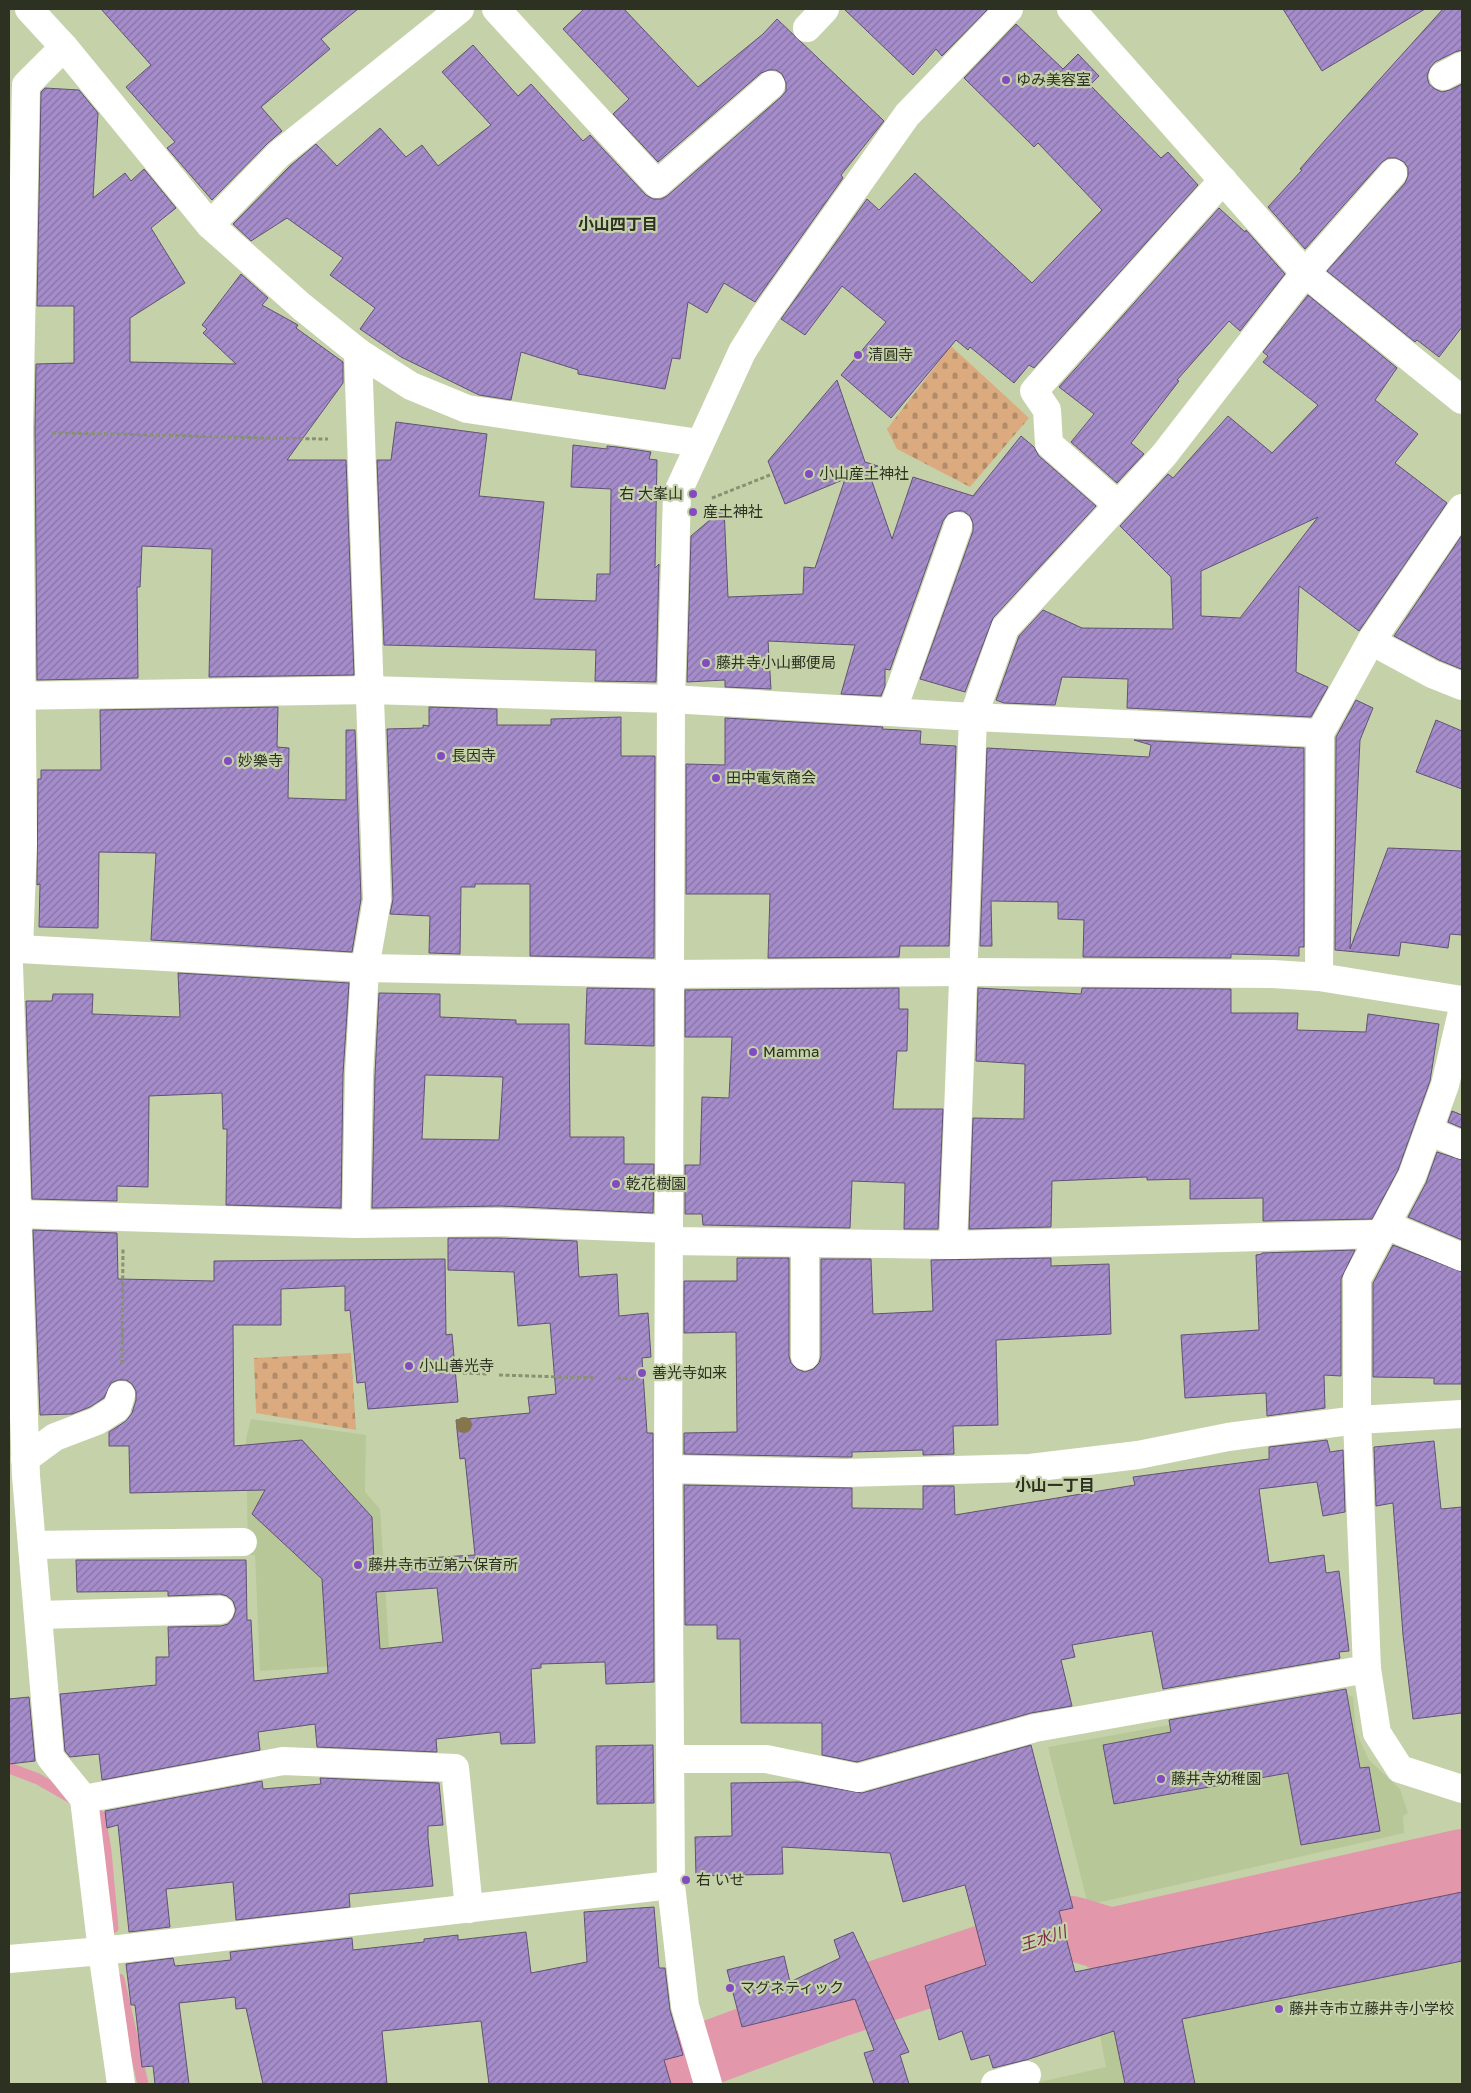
<svg xmlns="http://www.w3.org/2000/svg" width="1471" height="2093" font-family="'Golos Text','Noto Sans JP',sans-serif">
<style>
.built{fill:#b7c798}
.cemetery{fill:url(#cemetery-stones)}
.lines{fill:none;stroke-linecap:round;stroke-linejoin:round}
.stream{stroke:#e397ab;stroke-width:11}
.river{stroke:#e397ab;stroke-width:64}
.building{fill:url(#building-hatch);stroke:#605274;fill-rule:evenodd}
.path{stroke:#889172;stroke-width:3;stroke-dasharray:4 2.5;stroke-linecap:butt}
.minor{stroke:#fff;stroke-width:28}
.tree{fill:#85764d}
.poi-dot{fill:#834bc1;stroke:#c5d2a9;stroke-width:2}
.labels{text-anchor:middle;stroke-width:4.5;stroke-linejoin:round;paint-order:stroke}
.poi-label{font-size:15px;fill:#2c3121;stroke:#c5d2a9;text-anchor:start}
.neighbourhood-label{font-size:16px;font-weight:bold;fill:#2c3121;stroke:#c5d2a9}
.water-label{font-size:16px;font-style:italic;fill:#812948;stroke:#c5d2a9}
</style>
<defs>
<pattern id="cemetery-stones" width="16" height="16" patternUnits="userSpaceOnUse" patternTransform="scale(1.25)"><rect width="16" height="16" fill="#dbaa7f"/><path d="M2 7V4a2 2 0 0 1 4 0v3zM10 15v-3a2 2 0 0 1 4 0v3z" fill="#b28b68"/></pattern>
<pattern id="building-hatch" width="6" height="6" patternUnits="userSpaceOnUse" patternTransform="scale(1.25)"><rect width="6" height="6" fill="#a58cca"/><path d="M-1 1l2-2M0 6l6-6M5 7l2-2" fill="none" stroke="#8773a4"/></pattern>
</defs>
<rect width="100%" height="100%" fill="#c5d2a9"/>
<g class="built">
<polygon points="251,1419 366,1435 365,1492 380,1509 390,1662 260,1671 255,1555 248,1555 246,1439"/>
<polygon points="1344,1693 1353,1697 1356,1732 1369,1760 1400,1789 1408,1813 1403,1816 1404,1833 1088,1905 1048,1747"/>
<polygon points="1462,1871 1462,2084 1031,2084 1106,2067 1084,1951"/>
</g>
<g class="cemetery">
<polygon points="951,346 1029,418 970,487 897,449 887,429"/>
<polygon points="351,1353 356,1430 256,1413 254,1358"/>
</g>
<g class="lines">
<g class="stream">
<polyline points="9,1768 38,1779 73,1799"/>
<polyline points="88,1809 100,1816 106,1851 113,1928"/>
<polyline points="119,1979 143,2084"/>
</g>
<polyline class="river" points="637,2084 682,2063 836,2006 1071,1928 1111,1940 1462,1861"/>
</g>
<g class="building">
<polygon points="101,9 358,9 321,39 330,49 261,107 282,131 268,143 212,200 167,148 175,142 126,87 151,65"/>
<polygon points="584,9 624,9 698,87 763,34 777,19 884,121 841,175 843,178 755,302 724,283 707,313 688,302 680,359 672,358 665,389 578,374 578,370 521,352 511,400 479,395 401,357 360,329 375,308 330,275 343,258 287,218 251,241 233,224 290,166 316,144 337,166 380,128 406,157 422,145 438,166 491,125 442,72 473,45 518,96 531,84 583,141 590,135 646,195 653,199 661,199 667,196 781,97 786,91 786,83 782,74 776,70 769,70 761,73 658,162 613,114 629,99 563,29"/>
<polygon points="844,9 988,9 942,56 936,49 913,75"/>
<polygon points="1283,9 1425,9 1322,71"/>
<polygon points="1443,9 1462,9 1462,50 1455,52 1435,62 1430,68 1427,76 1429,84 1435,89 1442,92 1450,90 1462,84 1462,327 1439,357 1417,340 1415,342 1327,271 1405,183 1408,176 1408,168 1404,162 1396,158 1388,158 1382,162 1305,249 1268,207 1302,170 1300,169 1326,139"/>
<polygon points="1016,24 1063,69 1078,54 1099,76 1090,85 1161,158 1168,152 1198,185 1034,368 1029,365 1014,383 970,347 968,350 956,340 891,418 841,375 886,322 842,286 805,335 781,319 867,199 879,210 915,173 1032,283 1102,210 1038,143 1034,147 964,78"/>
<polygon points="45,88 79,90 98,113 93,198 125,173 131,181 144,169 176,208 151,228 185,283 130,318 130,362 236,364 203,333 207,329 202,325 241,274 268,298 262,305 298,325 296,328 343,362 343,383 287,460 346,460 354,675 209,677 212,549 142,546 140,587 137,587 138,678 37,680 35,428 36,364 74,363 74,306 37,306 41,92"/>
<polygon points="1219,208 1245,232 1246,230 1285,274 1240,331 1229,321 1177,380 1179,381 1131,443 1144,454 1117,483 1071,442 1094,414 1059,387"/>
<path d="M1308,295L1397,368L1375,400L1418,434L1395,463L1447,503L1359,631L1299,586L1296,672L1328,687L1311,717L1127,708L1128,679L1062,677L1055,705L1004,703L996,700L1019,636L1043,610L1082,628L1173,629L1171,577L1120,526L1168,474L1173,478L1228,416L1272,453L1318,405L1263,362L1268,356L1263,352ZM1318,517L1240,618L1201,616V571Z"/>
<polygon points="837,380 865,462 878,466 868,470 892,539 913,477 973,496 1021,436 1034,447 1039,456 1096,506 993,618 965,692 920,679 973,531 973,523 970,516 963,511 956,511 948,514 943,521 890,670 885,669 885,686 881,696 841,694 855,645 768,641 771,689 725,687 725,680 687,682 691,536 724,508 728,597 803,594 804,567 815,568 845,479 785,504 768,461"/>
<polygon points="396,422 487,434 479,496 544,502 534,599 596,601 597,574 610,574 611,489 571,487 573,445 607,449 607,446 617,447 651,452 649,459 657,460 655,568 659,564 656,682 595,681 596,650 384,645 377,460 391,460"/>
<polygon points="1462,535 1462,666 1461,669 1439,660 1394,636"/>
<polygon points="1356,700 1373,708 1360,740 1350,949 1388,848 1462,851 1462,935 1450,934 1448,948 1401,942 1399,956 1335,950 1336,737"/>
<polygon points="278,707 277,747 289,748 288,798 346,800 346,730 355,730 361,899 352,952 151,940 156,853 99,852 98,928 39,927 40,884 37,885 38,779 41,779 41,770 101,770 100,710"/>
<polygon points="429,707 497,709 497,725 551,725 551,719 621,717 621,756 655,756 654,958 530,956 530,884 475,884 475,887 461,887 460,954 429,953 430,916 390,914 393,899 387,729 423,728 423,725 429,726"/>
<polygon points="725,718 883,727 882,729 921,731 920,744 956,746 949,946 900,946 899,957 768,958 770,894 686,894 686,764 725,765"/>
<polygon points="1436,720 1462,731 1462,789 1416,772"/>
<polygon points="1134,740 1304,748 1304,947 1299,947 1299,956 1231,954 1231,958 1083,957 1084,920 1058,919 1058,902 991,901 992,946 980,946 987,748 1149,757 1151,745"/>
<polygon points="178,973 349,983 343,1074 341,1208 226,1205 227,1129 223,1129 222,1093 149,1096 148,1187 117,1186 117,1201 32,1199 26,1001 52,1001 53,994 93,994 92,1014 180,1017"/>
<polygon points="587,988 654,989 654,1046 585,1044"/>
<polygon points="899,988 899,1009 908,1009 907,1051 897,1051 893,1109 943,1109 938,1229 904,1229 905,1183 852,1181 850,1228 703,1225 702,1214 685,1214 685,1165 700,1165 702,1097 729,1098 732,1037 685,1037 685,990"/>
<polygon points="978,988 1081,994 1082,988 1231,989 1231,1013 1298,1013 1297,1030 1366,1032 1368,1014 1439,1024 1430,1081 1398,1170 1372,1219 1263,1221 1263,1198 1190,1199 1190,1179 1147,1180 1147,1177 1052,1181 1051,1227 969,1229 973,1118 1024,1119 1025,1064 976,1061"/>
<path d="M379,993L440,994V1017L516,1020V1024H569L570,1137H624V1164H654L653,1213L500,1206L372,1208L375,1075ZM425,1075L503,1077L499,1140L422,1139Z"/>
<polygon points="1452,1111 1462,1115 1462,1128 1448,1122"/>
<polygon points="1437,1152 1462,1160 1462,1240 1408,1217 1426,1183"/>
<path d="M33,1230L117,1233L118,1279L214,1281V1261L445,1259L446,1335L452,1334L458,1402L368,1409L365,1382L357,1383L350,1310L345,1311V1286L281,1289V1325H233L234,1446L302,1440L372,1517L374,1561L475,1555L465,1458L460,1459L456,1420L530,1413L528,1397L556,1394L550,1323L518,1326L514,1272L448,1270V1238H499L577,1241L579,1277L617,1274L619,1316L648,1313L651,1357L642,1358L647,1433H653L654,1682L606,1684L605,1662L541,1664V1668L531,1669L535,1743L501,1744L500,1732L436,1739L437,1752L317,1747L315,1724L258,1732L260,1750L102,1780L99,1754L70,1757L65,1751L60,1694L156,1685V1657H169L168,1627L221,1626L228,1624L233,1618L236,1610L233,1601L227,1596L220,1594L168,1596V1591L77,1592L76,1560H246L247,1620H251L254,1681L328,1673L322,1579L252,1514L265,1490L130,1493L129,1446H109V1432L126,1421L132,1413L136,1400V1391L132,1384L126,1380H118L111,1383L104,1398L90,1407L72,1414L40,1415ZM437,1588L443,1642L380,1649L376,1592Z"/>
<polygon points="1393,1245 1462,1272 1462,1384 1434,1384 1434,1378 1373,1377 1373,1283"/>
<polygon points="1355,1250 1341,1279 1341,1376 1324,1375 1325,1408 1267,1416 1266,1393 1185,1398 1181,1335 1259,1330 1256,1255 1262,1254 1262,1253"/>
<polygon points="737,1258 789,1258 789,1356 791,1363 797,1369 805,1372 813,1369 819,1363 821,1356 821,1259 871,1259 873,1314 933,1311 931,1260 1051,1258 1051,1266 1109,1264 1111,1334 996,1340 998,1425 953,1426 954,1454 923,1455 923,1450 852,1452 852,1457 844,1457 684,1454 684,1433 737,1432 736,1332 684,1333 684,1281 737,1281"/>
<polygon points="1327,1440 1330,1452 1343,1450 1345,1512 1323,1516 1317,1482 1259,1489 1269,1563 1324,1555 1326,1573 1339,1571 1349,1651 1339,1652 1340,1658 1163,1689 1152,1631 1072,1645 1075,1657 1061,1660 1072,1706 1031,1713 857,1762 822,1755 822,1723 741,1723 740,1639 717,1639 717,1625 685,1625 684,1485 852,1488 852,1508 923,1509 923,1486 954,1486 955,1515 1135,1485 1133,1477 1269,1459 1269,1447"/>
<polygon points="1434,1441 1441,1509 1462,1507 1462,1713 1413,1719 1403,1635 1393,1503 1376,1506 1374,1447"/>
<polygon points="1346,1689 1360,1768 1369,1767 1380,1831 1301,1845 1288,1773 1114,1804 1103,1745 1171,1732 1169,1720"/>
<polygon points="29,1697 35,1761 9,1764 9,1699"/>
<polygon points="653,1745 654,1803 597,1804 596,1746"/>
<polygon points="1031,1745 1073,1908 1059,1911 1075,1972 1462,1892 1462,1961 1182,2019 1195,2084 1125,2084 1114,2031 1026,2060 993,2068 989,2055 971,2060 962,2031 939,2040 925,1986 986,1965 965,1885 903,1902 890,1853 782,1847 783,1874 696,1876 695,1837 732,1836 731,1783 799,1782 862,1793"/>
<polygon points="320,1778 439,1783 443,1825 428,1826 428,1838 433,1886 349,1894 350,1907 236,1920 233,1882 166,1889 170,1927 129,1932 118,1825 107,1828 105,1811 262,1781 263,1789 321,1784"/>
<polygon points="654,1907 659,1968 665,1968 670,2010 683,2055 664,2060 671,2084 489,2084 481,2021 382,2031 387,2084 263,2084 246,2008 236,2009 235,1997 179,2003 189,2084 155,2084 153,2066 142,2067 135,2005 131,2005 126,1964 173,1958 175,1966 231,1960 230,1952 352,1938 353,1950 424,1942 424,1939 458,1935 458,1940 526,1932 531,1973 587,1962 584,1912"/>
<polygon points="853,1932 909,2052 900,2055 909,2084 874,2084 864,2053 874,2050 855,1999 742,2027 727,1970 784,1956 790,1982 840,1958 834,1940"/>
</g>
<g class="lines">
<g class="path">
<path d="M52,433C144,434 236,438 328,439"/>
<polyline points="712,498 770,475"/>
<polyline points="122,1364 123,1248"/>
<polyline points="463,1373 489,1374"/>
<polyline points="499,1375 595,1378"/>
<polyline points="617,1378 637,1379"/>
</g>
<g class="minor">
<polyline points="29,9 64,47 210,225 301,306 358,352 411,386 467,409 699,443"/>
<polyline points="496,9 657,184 771,85"/>
<polyline points="1071,9 1305,273 1462,400"/>
<polyline points="807,28 825,9"/>
<polyline points="1443,76 1462,66"/>
<polyline points="210,225 279,154 460,9"/>
<polyline points="1118,505 1049,444 1047,410 1034,391 1223,180"/>
<polyline points="1371,641 1432,674 1462,686"/>
<polyline points="9,696 370,690 671,699 973,717 1320,733"/>
<polyline points="892,712 958,526"/>
<polyline points="19,949 23,843 19,428 26,85 64,47"/>
<polyline points="9,950 19,949 365,968 671,974 963,972 1273,974 1319,977 1462,1000"/>
<polyline points="9,965 26,1476 50,1757 84,1799 102,1951 121,2084"/>
<polyline points="1319,977 1320,733 1371,641 1462,508"/>
<polyline points="1462,1012 1445,1085 1412,1176 1357,1279 1357,1420 1367,1669 1377,1733 1400,1769 1462,1789"/>
<polyline points="1429,1131 1462,1145"/>
<polyline points="17,1214 356,1224 499,1222 669,1229"/>
<polyline points="356,1224 359,1074 365,968 377,900 358,352"/>
<polyline points="1386,1225 1462,1257"/>
<polyline points="669,1241 953,1245 1381,1234"/>
<polyline points="953,1245 973,717 1005,628 1164,455 1305,273 1393,173"/>
<polyline points="805,1356 805,1243"/>
<polyline points="25,1459 55,1437 97,1421 117,1408 121,1395"/>
<polyline points="668,1469 844,1473 1030,1468 1138,1455 1228,1437 1357,1420 1462,1414"/>
<polyline points="32,1545 243,1542"/>
<polyline points="38,1615 220,1610"/>
<polyline points="671,1759 766,1759 858,1778 1035,1728 1367,1669"/>
<polyline points="84,1799 283,1761 455,1768 469,1909"/>
<polyline points="9,1959 102,1951 671,1885"/>
<polyline points="708,2084 685,2006 671,1885 668,1469 671,699 677,494 742,352 765,315 907,115 1009,9"/>
<polyline points="995,2084 1027,2075"/>
</g>
</g>
<circle class="tree" cx="464" cy="1425" r="8"/>
<g class="poi-dot">
<circle cx="1006" cy="80" r="5"/>
<circle cx="858" cy="355" r="5"/>
<circle cx="809" cy="474" r="5"/>
<circle cx="693" cy="494" r="5"/>
<circle cx="693" cy="512" r="5"/>
<circle cx="706" cy="663" r="5"/>
<circle cx="441" cy="756" r="5"/>
<circle cx="228" cy="761" r="5"/>
<circle cx="716" cy="778" r="5"/>
<circle cx="753" cy="1052" r="5"/>
<circle cx="616" cy="1184" r="5"/>
<circle cx="409" cy="1366" r="5"/>
<circle cx="642" cy="1373" r="5"/>
<circle cx="358" cy="1565" r="5"/>
<circle cx="1161" cy="1779" r="5"/>
<circle cx="686" cy="1880" r="5"/>
<circle cx="730" cy="1988" r="5"/>
<circle cx="1279" cy="2009" r="5"/>
</g>
<g class="labels">
<g class="poi-label">
<text x="1016" y="85">ゆみ美容室</text>
<text x="868" y="360">清圓寺</text>
<text x="819" y="479">小山産土神社</text>
<text x="683" y="499" text-anchor="end">右 大峯山</text>
<text x="703" y="517">産土神社</text>
<text x="716" y="668">藤井寺小山郵便局</text>
<text x="451" y="761">長因寺</text>
<text x="238" y="766">妙樂寺</text>
<text x="726" y="783">田中電気商会</text>
<text x="763" y="1057">Mamma</text>
<text x="626" y="1189">乾花樹園</text>
<text x="419" y="1371">小山善光寺</text>
<text x="652" y="1378">善光寺如来</text>
<text x="368" y="1570">藤井寺市立第六保育所</text>
<text x="1171" y="1784">藤井寺幼稚園</text>
<text x="696" y="1885">右 いせ</text>
<text x="740" y="1993">マグネティック</text>
<text x="1289" y="2014">藤井寺市立藤井寺小学校</text>
</g>
<g class="neighbourhood-label">
<text x="618" y="230">小山四丁目</text>
<text x="1055" y="1491">小山一丁目</text>
</g>
<g class="water-label">
<text transform="translate(1043 1938) rotate(-18)" y="6">王水川</text>
</g>
</g>
<rect width="1471" height="2093" fill="none" stroke="#2c3121" stroke-width="20"/>
</svg>
